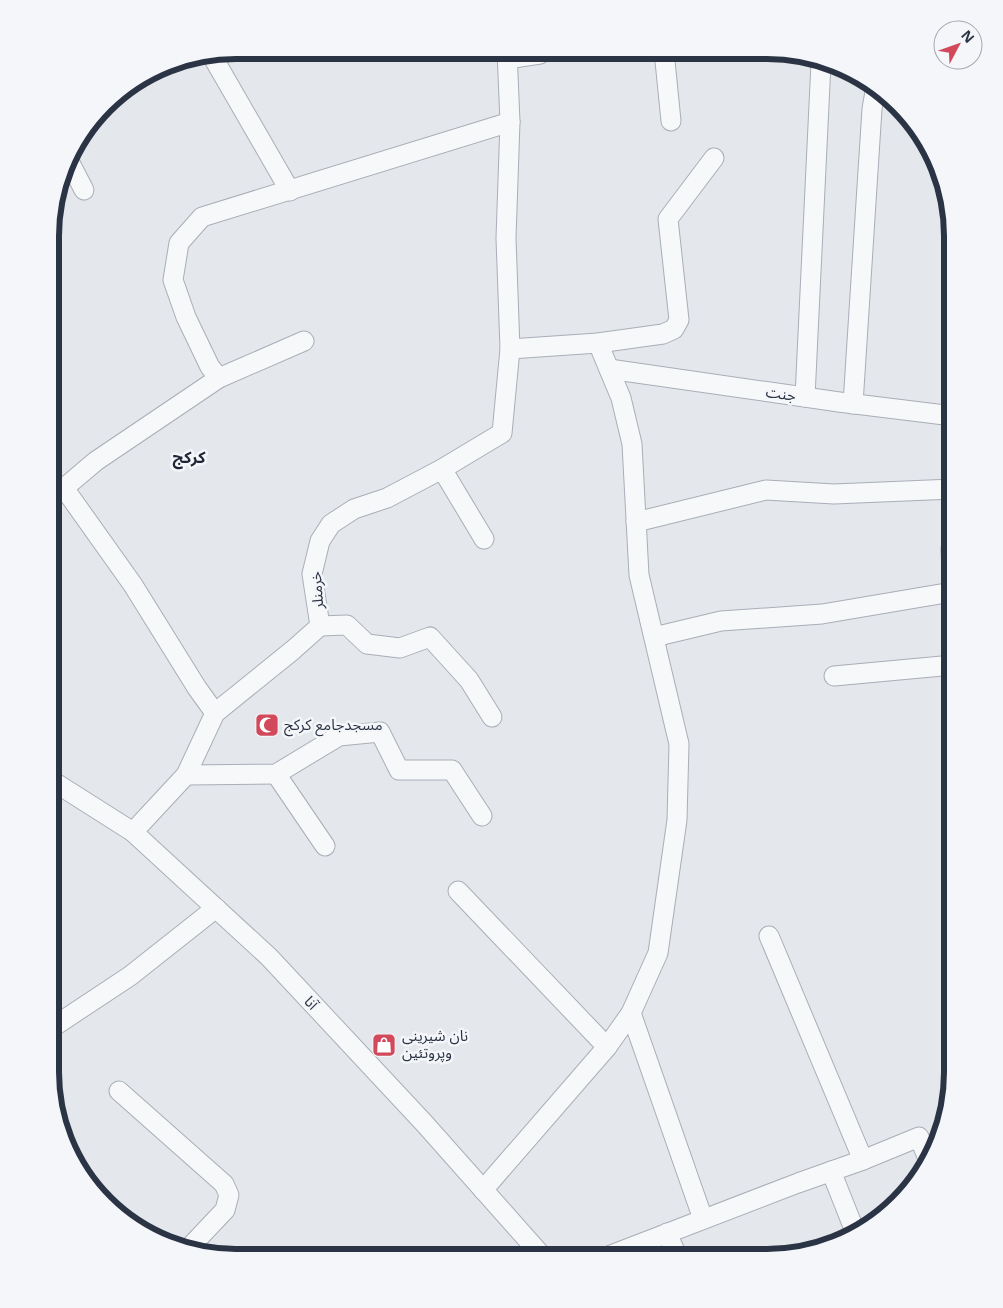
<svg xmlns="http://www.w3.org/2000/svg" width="1003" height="1308" font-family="'Open Sans','Noto Sans Arabic',sans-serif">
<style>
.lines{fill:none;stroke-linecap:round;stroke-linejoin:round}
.minor-casing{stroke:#a9aeb7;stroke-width:21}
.minor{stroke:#f7f8fa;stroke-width:19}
.labels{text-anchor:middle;stroke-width:5;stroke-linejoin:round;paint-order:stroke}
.street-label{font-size:15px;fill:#2b3445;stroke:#f4f6f9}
.poi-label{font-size:15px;fill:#2b3445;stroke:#f4f6f9;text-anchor:start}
.neighbourhood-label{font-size:16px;font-weight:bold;fill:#1d2536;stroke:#f4f6f9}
.rim{fill:none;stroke:#2b3445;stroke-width:6}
</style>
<rect width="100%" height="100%" fill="#e4e7ec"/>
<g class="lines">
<g class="minor-casing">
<g id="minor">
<polyline points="664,51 671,121"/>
<polyline points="211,54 290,191"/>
<polyline points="507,59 540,54 544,51"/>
<polyline points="69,161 84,190"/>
<polyline points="510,349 598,343 663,334 674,329 679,320 668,219 714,158"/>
<polyline points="609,369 839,402 953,416"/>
<polyline points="219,378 304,341"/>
<polyline points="805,397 821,63"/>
<polyline points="853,404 872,109 876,86"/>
<polyline points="442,469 484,539"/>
<polyline points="64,488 133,585 197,688 215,713"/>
<polyline points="51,499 96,461 219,378 210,367 186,317 173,280 179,243 202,217 510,122"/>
<polyline points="636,522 766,490 834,494 953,489"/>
<polyline points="953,597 951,549 953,538"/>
<polyline points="320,626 347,625 367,644 400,648 430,637 469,680 492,717"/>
<polyline points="654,637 721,621 822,614 952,592"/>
<polyline points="834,676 953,665"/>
<polyline points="276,774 325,846"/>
<polyline points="186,775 276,774 339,736 380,732 399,770 452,770 482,816"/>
<polyline points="51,780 133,832 269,957 424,1123 543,1257"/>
<polyline points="133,832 186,775 215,713 293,650 320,626 312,574 320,541 331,524 354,509 387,498 442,469 502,433 510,349 506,238 510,122 507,51"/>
<polyline points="458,891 607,1047"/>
<polyline points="769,936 863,1160"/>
<polyline points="631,1013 703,1219"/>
<polyline points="50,1029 130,976 216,908"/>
<polyline points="119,1091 224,1184 229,1195 225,1210 189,1248"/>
<polyline points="831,1171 856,1234"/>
<polyline points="483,1190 607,1047 631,1013 658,953 677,820 679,744 639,575 632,444 621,398 598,343"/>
<polyline points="667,1233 678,1258"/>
<polyline points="603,1258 798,1183 863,1160 919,1137 929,1161"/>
</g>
</g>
<use href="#minor" class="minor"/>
</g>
<defs>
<g id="mosque-square" transform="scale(1.25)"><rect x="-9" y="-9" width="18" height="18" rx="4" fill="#d1495b" stroke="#f4f6f9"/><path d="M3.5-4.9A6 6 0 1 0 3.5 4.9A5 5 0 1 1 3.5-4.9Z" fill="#fff"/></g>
<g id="shop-square" transform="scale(1.25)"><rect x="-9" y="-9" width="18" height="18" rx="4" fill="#d1495b" stroke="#f4f6f9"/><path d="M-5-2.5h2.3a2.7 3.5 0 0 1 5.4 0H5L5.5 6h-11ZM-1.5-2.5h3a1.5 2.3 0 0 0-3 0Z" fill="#fff"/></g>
</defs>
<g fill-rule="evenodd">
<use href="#mosque-square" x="267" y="725"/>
<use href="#shop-square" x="384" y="1045"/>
</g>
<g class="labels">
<g class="street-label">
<text transform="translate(781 394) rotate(8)" y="5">جنت</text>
<text transform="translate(317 590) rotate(-94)" y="5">خرمنلر</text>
<text transform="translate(311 1003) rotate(47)" y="5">آنا</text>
</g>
<g class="poi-label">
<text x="284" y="730">مسجدجامع کرکج</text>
<text x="402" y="1041">نان شیرینی<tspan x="402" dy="17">وپروتئین</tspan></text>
</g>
<g class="neighbourhood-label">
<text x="189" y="463">کرکج</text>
</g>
</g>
<path d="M0 0H1003V1308H0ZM236 59H767A177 177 0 0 1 944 236V1072A177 177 0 0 1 767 1249H236A177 177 0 0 1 59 1072V236A177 177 0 0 1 236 59Z" fill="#f4f6f9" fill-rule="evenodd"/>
<path class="rim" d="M236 59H767A177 177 0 0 1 944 236V1072A177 177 0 0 1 767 1249H236A177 177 0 0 1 59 1072V236A177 177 0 0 1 236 59Z"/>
<g transform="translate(958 45) rotate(49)"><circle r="24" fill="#f4f6f9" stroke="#a4a8b1"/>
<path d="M0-4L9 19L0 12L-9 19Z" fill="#d1495b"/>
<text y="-8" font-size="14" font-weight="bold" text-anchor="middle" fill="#2b3445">N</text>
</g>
</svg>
